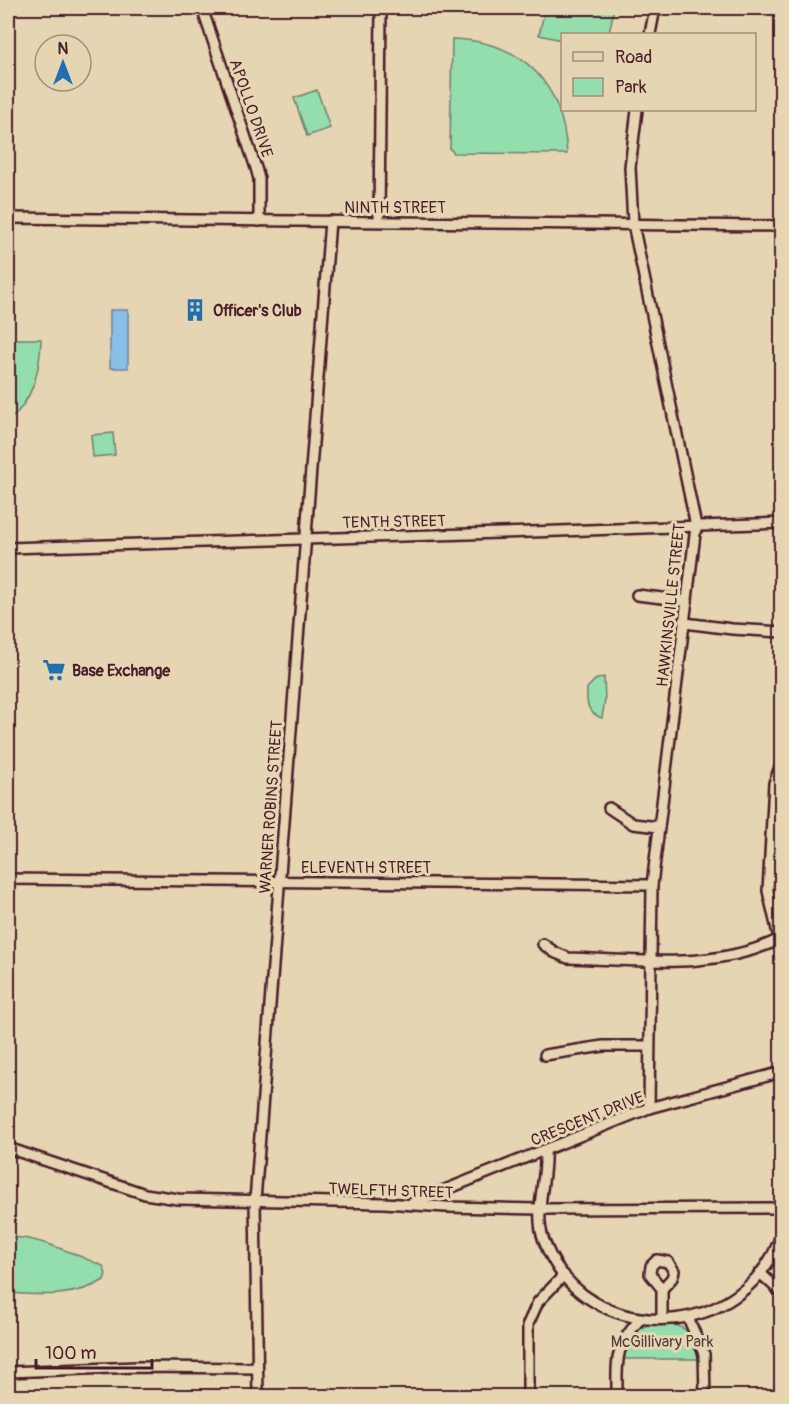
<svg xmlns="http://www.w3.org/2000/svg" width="789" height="1404" font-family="Pangolin,sans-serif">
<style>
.green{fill:#94ddad;stroke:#6f7e6c;stroke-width:1.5}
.water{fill:#89c0e7;stroke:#70809c;stroke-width:1.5}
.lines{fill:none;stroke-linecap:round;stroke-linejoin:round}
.street-casing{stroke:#4a1f2b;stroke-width:14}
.street{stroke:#e6d5b2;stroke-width:9}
.labels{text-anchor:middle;stroke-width:6;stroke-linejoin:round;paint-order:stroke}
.street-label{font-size:16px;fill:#4a1f2b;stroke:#e6d5b2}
.poi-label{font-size:16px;font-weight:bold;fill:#4a1f2b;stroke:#e6d5b2;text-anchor:start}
.park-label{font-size:16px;fill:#553c3e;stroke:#e6d5b2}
</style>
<rect width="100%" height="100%" fill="#e6d5b2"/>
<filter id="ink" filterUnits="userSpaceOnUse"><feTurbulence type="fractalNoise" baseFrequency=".0167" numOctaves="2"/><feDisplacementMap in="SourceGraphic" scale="12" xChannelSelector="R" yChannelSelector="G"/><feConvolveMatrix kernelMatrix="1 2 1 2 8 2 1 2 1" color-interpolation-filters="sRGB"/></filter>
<g filter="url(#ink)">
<g class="green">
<polygon points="545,8 614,8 609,34 562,34 562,40 539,35"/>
<path d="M452,39C524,41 563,84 567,154L454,153L450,149Z"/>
<polygon points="317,90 330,128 307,136 294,98"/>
<path d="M8,339H41C40,372 33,400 8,422Z"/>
<polygon points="113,433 115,455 93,457 91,435"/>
<path d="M604,677L605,700L602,718C587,713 586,703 587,688L595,680Z"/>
<path d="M8,1237C37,1236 76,1255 103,1266L106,1274L104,1280C76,1298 39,1295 8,1293Z"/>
<path d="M660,1322C686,1324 695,1334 699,1359H622C627,1336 637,1326 660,1322Z"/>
</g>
<rect class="water" x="110" y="310" width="18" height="58"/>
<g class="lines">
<g class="street-casing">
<g id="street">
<polyline points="202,8 256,168 259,179 259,221"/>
<polyline points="650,34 655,8"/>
<polyline points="637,110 630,167 633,224 696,526 652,885 649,1108"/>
<polyline points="8,218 782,226"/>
<polyline points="379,221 381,8"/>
<polyline points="8,548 531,532 782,523"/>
<polyline points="637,595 687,601"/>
<polyline points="685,623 732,629 782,632"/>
<polyline points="782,762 774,783 768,891 782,951"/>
<polyline points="609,808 633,824 659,827"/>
<polyline points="8,879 652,885"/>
<path d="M543,944L554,952L568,958C639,960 717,971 782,938"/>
<polyline points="545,1055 603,1046 649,1046"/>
<polyline points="8,1148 145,1194 178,1199 384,1203 446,1207 540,1209 782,1208"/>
<path d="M545,1151C547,1181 533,1212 544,1241C585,1351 748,1343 782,1232"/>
<polyline points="410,1204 649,1108 782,1072"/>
<polygon points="657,1260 668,1262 674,1271 672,1278 662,1289 650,1274 651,1266"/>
<polyline points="760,1273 782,1293"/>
<polyline points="688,1318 704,1354 705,1396"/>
<polyline points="662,1319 662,1289"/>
<polyline points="8,1372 137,1367 257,1368"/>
<polyline points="258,1396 255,1201 330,221"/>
<polyline points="528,1396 528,1324 538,1302 564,1275"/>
<path d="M617,1396C617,1358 614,1348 641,1318"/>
</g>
</g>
<use href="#street" class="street"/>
</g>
</g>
<defs>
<g id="building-bare" transform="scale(1.8)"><path d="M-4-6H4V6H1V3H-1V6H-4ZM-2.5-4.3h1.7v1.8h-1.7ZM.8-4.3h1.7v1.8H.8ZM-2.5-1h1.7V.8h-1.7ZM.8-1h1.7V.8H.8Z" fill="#1f6fb2" stroke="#e6d5b2" stroke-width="2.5" paint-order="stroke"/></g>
<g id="supermarket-bare" transform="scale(1.8)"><path d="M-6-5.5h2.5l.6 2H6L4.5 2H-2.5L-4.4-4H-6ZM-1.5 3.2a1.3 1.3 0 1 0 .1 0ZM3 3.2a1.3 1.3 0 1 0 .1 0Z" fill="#1f6fb2" stroke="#e6d5b2" stroke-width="2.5" paint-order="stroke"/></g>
</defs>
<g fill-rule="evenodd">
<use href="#building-bare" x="195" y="310"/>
<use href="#supermarket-bare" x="54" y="670"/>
</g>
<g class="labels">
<g class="street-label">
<text transform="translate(252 108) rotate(71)" y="6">APOLLO DRIVE</text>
<text x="395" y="213">NINTH STREET</text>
<text transform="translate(394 521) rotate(-1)" y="6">TENTH STREET</text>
<text transform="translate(670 605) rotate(-84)" y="6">HAWKINSVILLE STREET</text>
<text transform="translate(270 807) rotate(-86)" y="6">WARNER ROBINS STREET</text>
<text x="366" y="873">ELEVENTH STREET</text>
<text transform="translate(587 1118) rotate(-22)" y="6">CRESCENT DRIVE</text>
<text transform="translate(391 1190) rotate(2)" y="6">TWELFTH STREET</text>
</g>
<g class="poi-label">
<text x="213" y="316">Officer's Club</text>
<text x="72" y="676">Base Exchange</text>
</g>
<g class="park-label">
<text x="662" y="1347">McGillivary Park</text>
</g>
</g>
<rect width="789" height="1404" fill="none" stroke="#e6d5b2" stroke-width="30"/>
<rect x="15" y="15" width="759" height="1374" fill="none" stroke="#4a1f2b" stroke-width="2" filter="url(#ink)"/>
<rect x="561" y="33" width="195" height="78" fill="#e6d5b2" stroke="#a88c7c" stroke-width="1.5"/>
<rect x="573" y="52" width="30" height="9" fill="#e6d5b2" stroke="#a88c7c" stroke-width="1.5"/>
<text x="615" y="63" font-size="18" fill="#4a1f2b">Road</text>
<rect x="573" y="78" width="30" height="18" fill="#94ddad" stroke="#a88c7c" stroke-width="1.5"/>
<text x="615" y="93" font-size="18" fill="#4a1f2b">Park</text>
<g transform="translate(63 63)"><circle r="28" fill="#e6d5b2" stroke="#a88c7c" stroke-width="1.5"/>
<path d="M0-4.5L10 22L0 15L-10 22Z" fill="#1f6fb2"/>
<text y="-9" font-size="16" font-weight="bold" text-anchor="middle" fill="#4a1f2b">N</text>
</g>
<path d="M36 1359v9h116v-9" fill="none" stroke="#4a1f2b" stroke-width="3"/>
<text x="45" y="1359" font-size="18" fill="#4a1f2b" stroke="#e6d5b2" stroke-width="4.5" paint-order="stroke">100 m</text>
</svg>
